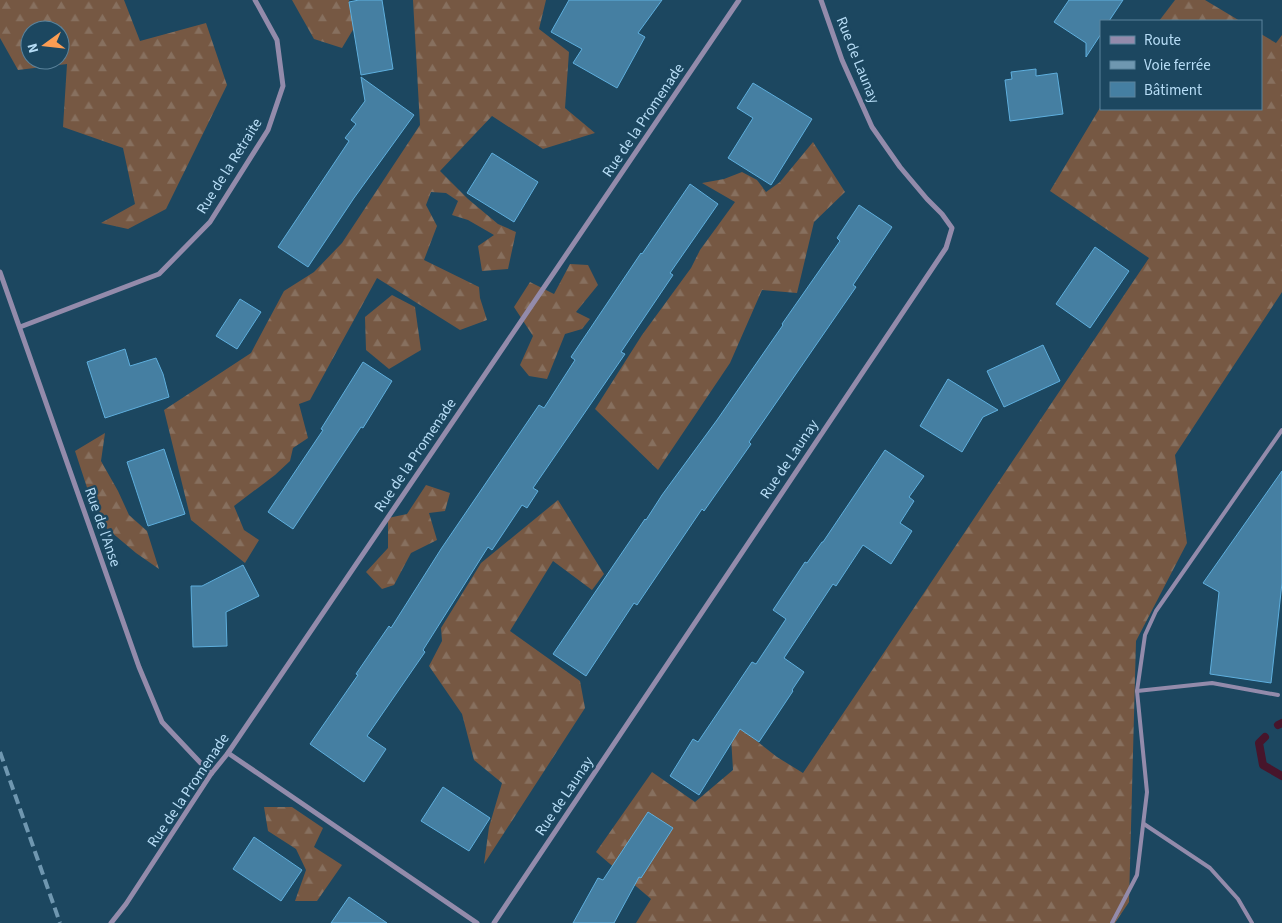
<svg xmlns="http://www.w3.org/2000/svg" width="1282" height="923" font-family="'Source Sans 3',sans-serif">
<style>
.forest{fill:url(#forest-firs);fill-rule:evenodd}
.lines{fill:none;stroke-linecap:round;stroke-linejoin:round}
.stream{stroke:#47152b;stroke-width:8}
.building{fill:#457fa2;stroke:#5eafde}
.lane{stroke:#938bab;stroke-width:4}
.street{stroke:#938bab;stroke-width:5}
.rail{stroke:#6f97b0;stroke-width:4;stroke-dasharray:10 5;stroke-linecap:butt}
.labels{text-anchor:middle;stroke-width:5;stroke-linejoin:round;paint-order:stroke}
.street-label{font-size:15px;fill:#b7ddf6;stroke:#1c4760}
</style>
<defs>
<pattern id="forest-firs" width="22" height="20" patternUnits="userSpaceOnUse" patternTransform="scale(1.25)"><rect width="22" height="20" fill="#765843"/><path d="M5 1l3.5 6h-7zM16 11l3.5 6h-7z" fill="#87705f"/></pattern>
</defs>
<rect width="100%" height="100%" fill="#1c4760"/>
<g class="forest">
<path d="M0,0H124L140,41L206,23L227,85L166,209L128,229L101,223L135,204L123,148L63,127L67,64L18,70L0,38ZM30,30H60V60H30Z"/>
<polygon points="292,0 349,0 354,28 342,48 314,39"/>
<polygon points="413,0 546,0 539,29 569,52 565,108 595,133 543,149 492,116 440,171 468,199 498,224 516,232 508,269 482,271 478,246 494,235 468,220 452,215 458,201 446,193 431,192 426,205 437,226 424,260 479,287 480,298 487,320 460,330 377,278 310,400 299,404 308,438 293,448 290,461 275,475 234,506 244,530 259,540 245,563 191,520 164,410 251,353 284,291 314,272 342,243 420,125"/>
<polygon points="1175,0 1205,0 1240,21 1159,21"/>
<polygon points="1261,34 1276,43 1282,35 1282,292 1175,455 1187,543 1136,641 1129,902 1115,923 636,923 651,899 596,852 652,772 695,802 733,770 730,720 777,757 803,773 1149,258 1050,191 1101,106 1101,109 1261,109"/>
<polygon points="813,142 845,192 814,222 797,293 762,290 730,363 658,470 595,409 642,335 691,268 700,250 735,202 702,183 724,179 742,172 757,180 766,192 780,182"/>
<polygon points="570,264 588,265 598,285 576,312 590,319 582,329 565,334 547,379 529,376 520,365 533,336 514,307 530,282 554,294"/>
<polygon points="392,295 415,307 421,350 389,369 366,350 365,317"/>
<polygon points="105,433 101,461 118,491 129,515 147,531 159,569 136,553 98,521 75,451"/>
<polygon points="426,485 450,493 445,511 429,513 437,540 411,553 394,585 382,589 366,572 388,548 388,518 407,514"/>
<polygon points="558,500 604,574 592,590 553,561 510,631 580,681 585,708 484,864 489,827 502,783 474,760 462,714 429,666 442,641 441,628 481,563"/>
<polygon points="264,807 292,807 323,828 314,847 342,865 317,901 295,901 306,870 296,849 268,831"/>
</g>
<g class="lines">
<g class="stream">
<polyline points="1278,725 1282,723"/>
<polyline points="1265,737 1259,743 1263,765 1282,776"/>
</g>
</g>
<g class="building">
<polygon points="359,0 382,0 393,69 361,75 349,2"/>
<polygon points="569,0 662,0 638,33 645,37 617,88 573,63 582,49 551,32"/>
<polygon points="1069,0 1123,0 1109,21 1101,21 1101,34 1086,57 1086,43 1054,22"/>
<polygon points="1036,69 1036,76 1057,73 1063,114 1010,121 1005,80 1012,79 1011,72"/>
<polygon points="361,77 414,115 354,198 308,267 278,247 349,141 345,138 356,124 351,120 365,101"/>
<polygon points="753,83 812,119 771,185 728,158 753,118 737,108"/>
<polygon points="492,153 538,182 514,222 467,193"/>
<polygon points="690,184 718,204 670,273 673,275 621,352 625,354 533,488 538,491 527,508 522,505 492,550 488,547 423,650 425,652 367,736 386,749 364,782 310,744 358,675 356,674 389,626 391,628 441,549 539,405 544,408 575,360 571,357 641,253 642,254"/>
<polygon points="859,205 892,227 853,285 856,287 749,442 751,444 704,511 702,509 637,605 634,603 586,676 553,654 645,519 646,520 662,495 717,420 783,325 782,324 840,241 837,238"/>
<polygon points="1095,247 1129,271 1090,328 1056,304"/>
<polygon points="240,299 261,312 237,349 216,336"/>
<polygon points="1043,345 1060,381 1004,407 987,371"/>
<polygon points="125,349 130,366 156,358 163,374 169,397 105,418 87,362"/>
<polygon points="363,362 392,381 363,428 361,427 293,529 268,512 323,430 321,429"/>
<polygon points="948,379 998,410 983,417 962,452 920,426"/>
<polygon points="164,449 185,514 148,526 127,462"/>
<polygon points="885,450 924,476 909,497 914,501 900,523 912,531 891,564 863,545 836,586 833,584 784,658 804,672 792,690 793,691 759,742 740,729 699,795 670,776 693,739 698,742 752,662 756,664 786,619 773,610 805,562 807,563 822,542 823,542"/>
<polygon points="1282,471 1282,583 1271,683 1210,674 1219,592 1203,583"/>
<polygon points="243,565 259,596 226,612 227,646 193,647 191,586 202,586"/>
<polygon points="443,787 490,818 469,851 421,821"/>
<polygon points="648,812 673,828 641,878 639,877 614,923 573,923 598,878 603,880"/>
<polygon points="254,837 302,870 281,901 233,869"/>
<polygon points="349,897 387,923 331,923"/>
</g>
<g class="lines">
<g class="lane">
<polyline points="1137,691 1212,683 1278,695"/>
<polyline points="1144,824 1210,868 1238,899 1252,923"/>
<polyline points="1112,923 1137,875 1147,792 1137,691 1145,635 1156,611 1282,430"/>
</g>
<g class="street">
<polyline points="0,272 139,667 162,722 211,774"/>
<polyline points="20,327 159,274 210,222 268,130 283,86 277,40 255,0"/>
<polyline points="228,753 477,923"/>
<polyline points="111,923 126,904 211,774 228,753 739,0"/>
<polyline points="494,923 946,248 952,228 942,214 927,199 900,167 872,127 842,60 821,0"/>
</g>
<polyline class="rail" points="0,752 60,923"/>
</g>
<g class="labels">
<g class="street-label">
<text transform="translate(858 60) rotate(68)" y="5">Rue de Launay</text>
<text transform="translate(643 120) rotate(-56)" y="5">Rue de la Promenade</text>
<text transform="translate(229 166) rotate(-58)" y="5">Rue de la Retraite</text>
<text transform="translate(415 455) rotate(-56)" y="5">Rue de la Promenade</text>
<text transform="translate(789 459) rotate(-56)" y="5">Rue de Launay</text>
<text transform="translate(103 527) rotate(71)" y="5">Rue de l'Anse</text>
<text transform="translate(188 790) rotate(-56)" y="5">Rue de la Promenade</text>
<text transform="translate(564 796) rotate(-56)" y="5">Rue de Launay</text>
</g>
</g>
<rect x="1100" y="20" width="162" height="90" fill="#1c4760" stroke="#5a839c"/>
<rect x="1110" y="36" width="25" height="8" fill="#938bab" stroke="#5a839c"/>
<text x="1144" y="45" font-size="15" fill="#b7ddf6">Route</text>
<rect x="1110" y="61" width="25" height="8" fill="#6f97b0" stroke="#5a839c"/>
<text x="1144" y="70" font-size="15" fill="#b7ddf6">Voie ferrée</text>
<rect x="1110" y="82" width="25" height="15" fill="#457fa2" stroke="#5a839c"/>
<text x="1144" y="95" font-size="15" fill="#b7ddf6">Bâtiment</text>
<g transform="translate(45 45) rotate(255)"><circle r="24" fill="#1c4760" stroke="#5a839c"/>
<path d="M0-4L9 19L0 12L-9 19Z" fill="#fc9d53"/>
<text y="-8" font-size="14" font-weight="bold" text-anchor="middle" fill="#b7ddf6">N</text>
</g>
</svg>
